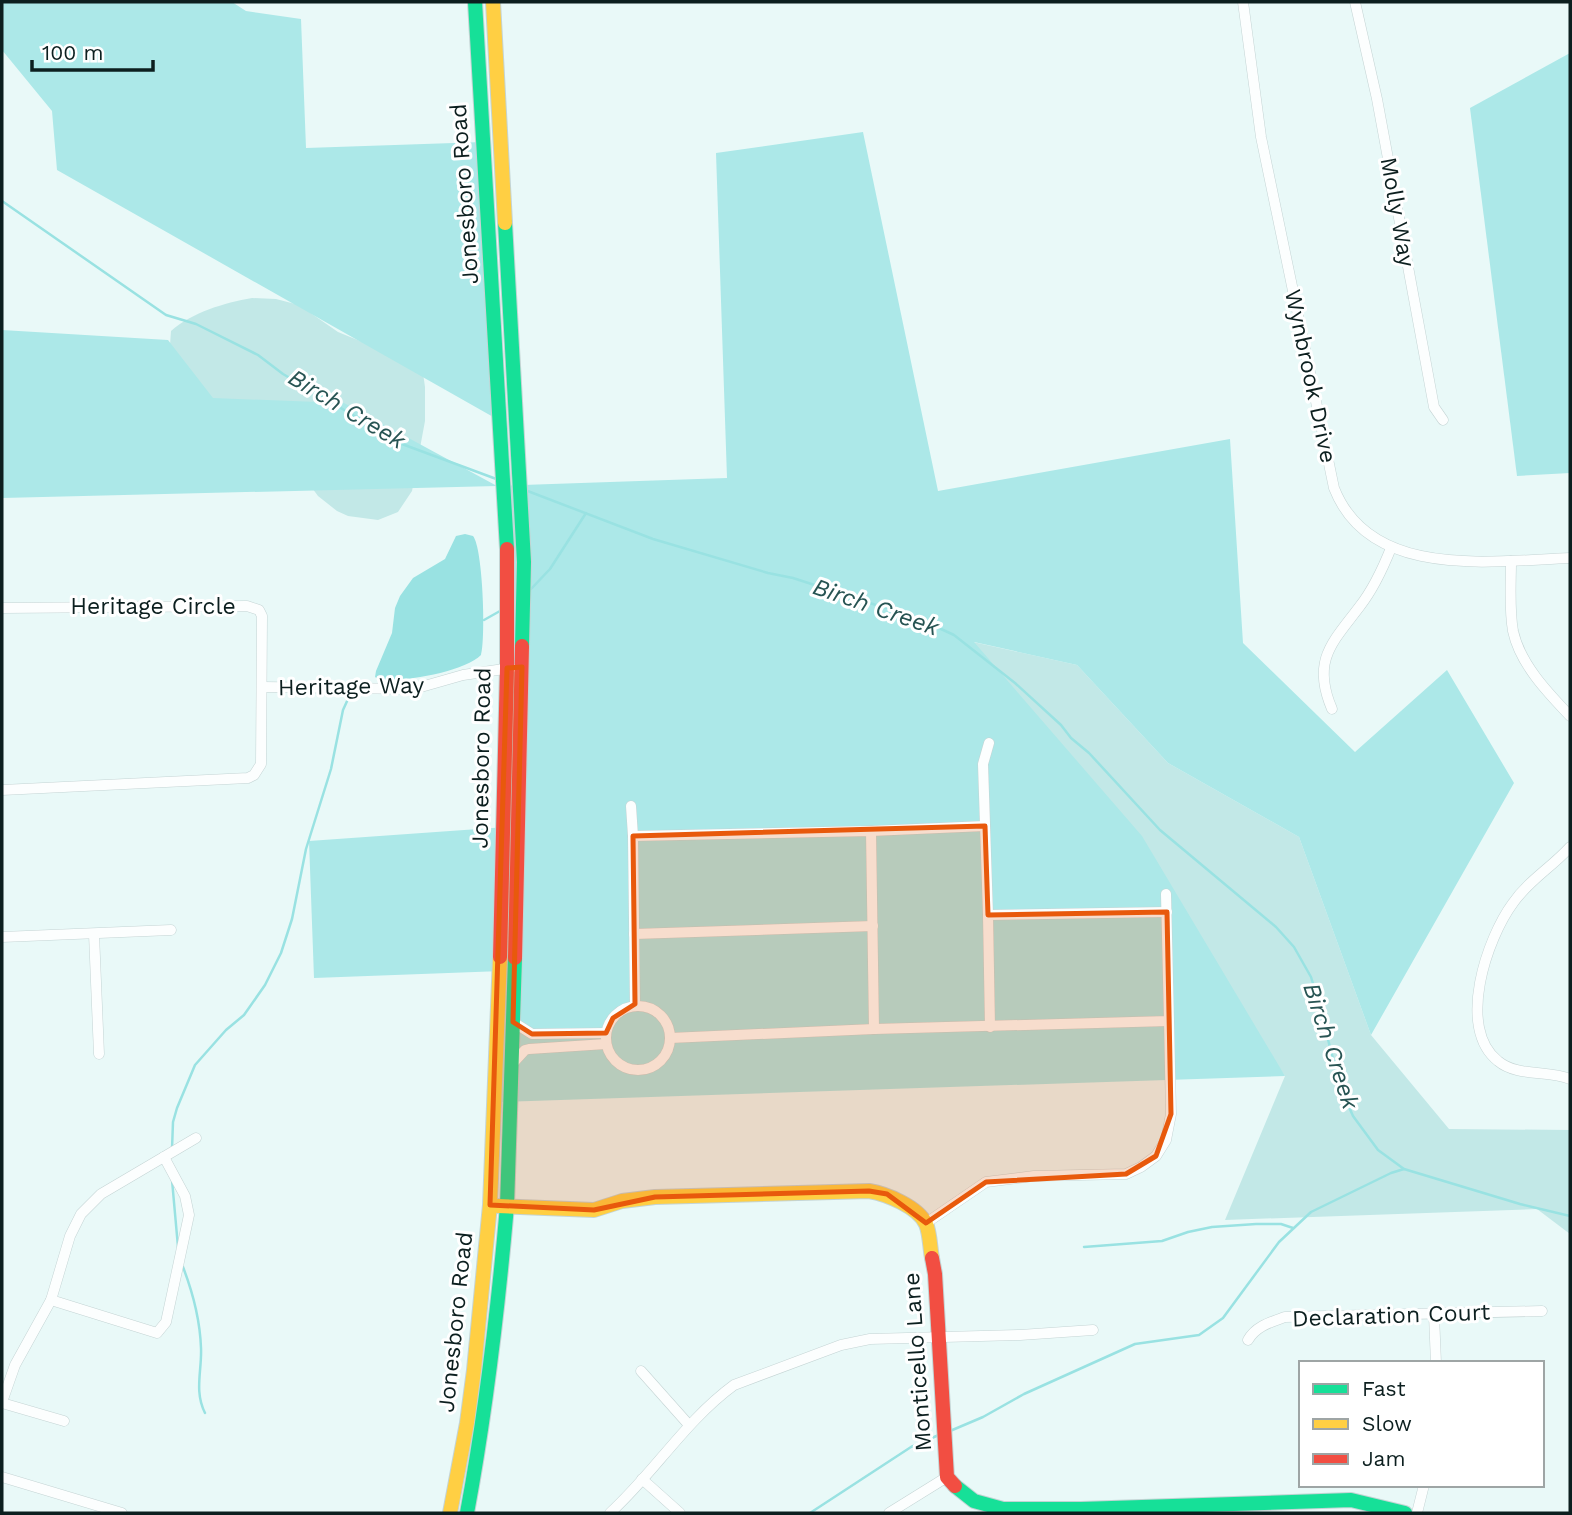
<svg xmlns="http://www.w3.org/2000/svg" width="1572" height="1515" font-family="'Work Sans',sans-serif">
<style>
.green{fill:#c2e8e7}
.forest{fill:#ace8e8}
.water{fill:#99e2e2}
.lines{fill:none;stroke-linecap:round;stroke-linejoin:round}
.stream{stroke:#99e2e2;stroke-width:2.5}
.street-casing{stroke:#c4d4d4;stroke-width:11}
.fast-casing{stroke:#c4d4d4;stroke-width:16}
.slow-casing{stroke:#c4d4d4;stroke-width:16}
.jam-casing{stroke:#c4d4d4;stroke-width:16}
.street{stroke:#fcfefe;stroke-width:10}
.fast{stroke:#16e098;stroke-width:14}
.slow{stroke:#ffcf43;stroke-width:14}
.jam{stroke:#f24e42;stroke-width:14}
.marked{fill:#e8590c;fill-opacity:0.2;stroke:#e8590c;stroke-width:5;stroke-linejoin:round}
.labels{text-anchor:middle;stroke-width:6;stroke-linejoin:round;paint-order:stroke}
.street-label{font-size:23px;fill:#0c1f1f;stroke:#fff}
.water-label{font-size:24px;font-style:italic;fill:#275453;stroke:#fff}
</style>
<rect width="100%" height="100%" fill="#e9f9f8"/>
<g class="green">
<path d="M252,298L276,299L299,305L338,332L414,363L423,373L425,387V421L412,491L398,512L378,520L348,516L337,511L318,496L284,450L198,423L170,345L171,331C193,312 224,303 252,298Z"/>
<polygon points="973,642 1077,665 1168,763 1299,837 1371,1035 1449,1129 1570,1130 1570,1234 1537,1209 1225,1220 1285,1076"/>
</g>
<g class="forest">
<polygon points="2,2 232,2 246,11 301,19 306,148 483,142 495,418 57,170 52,111 2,50"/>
<polygon points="1570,53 1570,473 1517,476 1470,108"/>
<polygon points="863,132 938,491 1230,439 1243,643 1355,752 1447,670 1514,783 1371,1035 1299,837 1168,763 1077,665 974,642 1142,836 1285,1076 502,1102 502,971 314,978 309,841 519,826 497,486 2,498 2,330 168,340 213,398 344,403 497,486 727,478 716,153"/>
</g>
<path class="water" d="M465,534L473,536C483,548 486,639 481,655C464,672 401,683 378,679L375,677L376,671L392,633L395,608L400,596L413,578L445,559L456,536Z"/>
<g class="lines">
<g class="stream">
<polyline points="2,201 166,315 196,324 258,355 283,374 402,444 499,480"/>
<polyline points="525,490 653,539 768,573 793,578 879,606 900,610 954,635 1015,683 1061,725 1071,738 1089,753 1160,830 1276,927 1294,947 1311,977 1315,990 1341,1089 1353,1116 1378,1150 1404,1169 1520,1204 1570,1216"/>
<polyline points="531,589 550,569 586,513"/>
<polyline points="484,620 500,611"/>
<polyline points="172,1149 173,1122 177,1108 195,1065 226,1030 244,1015 265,985 281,953 292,919 306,849 331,769 343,710 348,699"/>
<polyline points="172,1180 178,1247"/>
<polyline points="1084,1247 1162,1241 1188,1232 1212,1227 1256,1224 1281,1224 1293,1228"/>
<path d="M183,1267C193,1293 200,1320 201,1348C202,1371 194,1391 205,1413"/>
<polyline points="950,1431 983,1417 1024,1394 1135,1344 1199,1335 1223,1318 1279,1242 1311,1212 1391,1173 1404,1169"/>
<polyline points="810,1513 911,1447 941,1434"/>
</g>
<g class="street-casing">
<g id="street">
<path d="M1243,2L1261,137L1334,488C1370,580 1491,561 1570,558"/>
<polyline points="1355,2 1377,99 1434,407 1443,420"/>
<path d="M1511,561C1511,583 1509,609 1513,631C1520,664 1548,693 1570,716"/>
<polyline points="2,608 247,606 259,610 262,616 261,764 254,775 248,778 2,790"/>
<polyline points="262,687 414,689 463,675 511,668"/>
<path d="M1332,709C1311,660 1333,642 1360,606C1374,588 1383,568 1391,548"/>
<polyline points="631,806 633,836"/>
<polyline points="871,831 985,826"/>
<path d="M1570,847C1552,867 1528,881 1513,903C1487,938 1456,1028 1498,1061C1517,1077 1548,1070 1570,1079"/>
<polyline points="988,915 983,764 989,743"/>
<polyline points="94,934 99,1054"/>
<polyline points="634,934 873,926"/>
<polyline points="2,937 171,930"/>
<polyline points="635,1006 633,836 871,831 874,1029 670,1038"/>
<circle cx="638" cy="1038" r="32"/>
<polyline points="513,1022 532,1034 606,1033"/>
<polyline points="990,1027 988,915 1167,912"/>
<polyline points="874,1029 1169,1021 1166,894"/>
<polyline points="513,1063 525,1050 529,1049 606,1044"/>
<polyline points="926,1223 986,1182 1034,1176 1126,1174 1141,1167 1156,1156 1166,1140 1171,1114 1169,1021"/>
<polyline points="51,1300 157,1333 166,1322 189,1215 185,1196 164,1157"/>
<polyline points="1434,1315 1436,1363"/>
<path d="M1248,1340C1256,1326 1271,1322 1285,1317L1542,1311"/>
<polyline points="641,1371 689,1425"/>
<polyline points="2,1402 15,1365 51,1300 70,1236 81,1214 101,1194 196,1138"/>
<polyline points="2,1403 64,1421"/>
<polyline points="2,1477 122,1513"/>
<polyline points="642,1479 680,1513"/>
<path d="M610,1513C654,1473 685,1421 734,1385L841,1345L870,1339L1020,1335L1093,1330"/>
<polyline points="889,1513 947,1477"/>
<polyline points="1417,1513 1424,1485"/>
</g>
</g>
<g class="fast-casing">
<g id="fast">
<polyline points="475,2 507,549"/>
<polyline points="505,223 524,562 522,646"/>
<polyline points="955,1486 974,1501 1003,1509 1081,1509 1351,1500 1405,1513"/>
<path d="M467,1513C486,1411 498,1309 507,1206L515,958"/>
</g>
</g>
<g class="slow-casing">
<g id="slow">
<polyline points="493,2 505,223"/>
<path d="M498,1206L594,1210L622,1201L655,1197L869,1191C887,1194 918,1207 926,1224C930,1233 930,1248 932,1258"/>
<polyline points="450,1513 467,1423 474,1370 490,1205 500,957"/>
</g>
</g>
<g class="jam-casing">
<g id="jam">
<polyline points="500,957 507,668 507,549"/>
<polyline points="515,958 522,646"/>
<polyline points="932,1258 935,1274 947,1477 955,1486"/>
</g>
</g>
<use href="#street" class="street"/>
<use href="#fast" class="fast"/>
<use href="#slow" class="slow"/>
<use href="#jam" class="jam"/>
</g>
<path class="marked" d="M522,667L513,1022L532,1034L606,1033L613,1018L635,1004L633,836L985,826L988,915L1167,912L1171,1114L1156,1156L1126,1174L986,1182L926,1223L887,1194L869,1191L655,1197L594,1210L490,1205L507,668Z"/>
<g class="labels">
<g class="street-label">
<text transform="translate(464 194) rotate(-94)" y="8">Jonesboro Road</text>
<text transform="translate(1398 212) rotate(80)" y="8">Molly Way</text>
<text transform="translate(1311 376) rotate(78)" y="8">Wynbrook Drive</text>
<text x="153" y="614">Heritage Circle</text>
<text transform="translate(351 686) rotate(-1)" y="8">Heritage Way</text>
<text transform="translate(481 758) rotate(-89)" y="8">Jonesboro Road</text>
<text transform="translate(1391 1315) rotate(-2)" y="8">Declaration Court</text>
<text transform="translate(455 1322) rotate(-84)" y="8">Jonesboro Road</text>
<text transform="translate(917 1362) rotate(-94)" y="8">Monticello Lane</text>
</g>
<g class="water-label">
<text transform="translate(347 409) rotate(31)" y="8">Birch Creek</text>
<text transform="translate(876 607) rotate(19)" y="8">Birch Creek</text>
<text transform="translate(1331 1046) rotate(72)" y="8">Birch Creek</text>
</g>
</g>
<rect width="1572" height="1515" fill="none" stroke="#0c1f1f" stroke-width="7"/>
<rect x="1299" y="1361" width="245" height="126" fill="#ffffff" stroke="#9ea5a5" stroke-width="2"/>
<rect x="1313" y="1384" width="35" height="10" fill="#16e098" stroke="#9ea5a5" stroke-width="2"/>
<text x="1362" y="1396" font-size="21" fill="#0c1f1f">Fast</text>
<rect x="1313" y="1419" width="35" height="10" fill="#ffcf43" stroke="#9ea5a5" stroke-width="2"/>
<text x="1362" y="1431" font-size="21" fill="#0c1f1f">Slow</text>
<rect x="1313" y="1454" width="35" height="10" fill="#f24e42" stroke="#9ea5a5" stroke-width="2"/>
<text x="1362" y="1466" font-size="21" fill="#0c1f1f">Jam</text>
<path d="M32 60v10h121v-10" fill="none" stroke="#0c1f1f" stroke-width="3.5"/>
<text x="42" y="60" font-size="21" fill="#0c1f1f" stroke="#ffffff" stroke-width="5" paint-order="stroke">100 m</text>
</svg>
